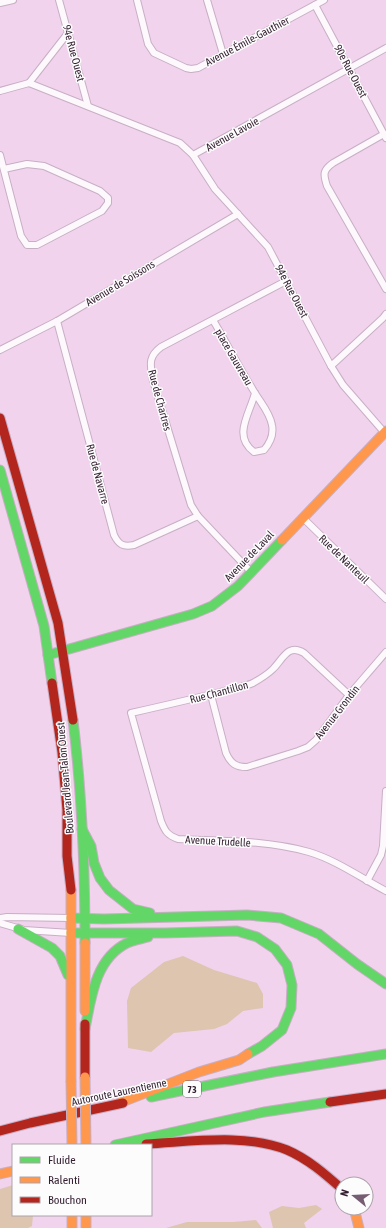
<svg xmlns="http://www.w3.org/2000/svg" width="386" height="1228" font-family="'Asap Condensed',sans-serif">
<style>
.green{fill:#ddc5b0}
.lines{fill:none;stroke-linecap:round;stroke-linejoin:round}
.street-casing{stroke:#c7afc4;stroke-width:8}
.fast-casing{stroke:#c7afc4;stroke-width:11}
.slow-casing{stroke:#c7afc4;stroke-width:11}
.jam-casing{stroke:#c7afc4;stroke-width:11}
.street{stroke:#fdf8fc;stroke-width:6}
.fast{stroke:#63d668;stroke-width:9}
.slow{stroke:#ff974d;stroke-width:9}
.jam{stroke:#b3261e;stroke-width:9}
.slow-bridge-casing{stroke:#c7afc4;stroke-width:11;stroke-linecap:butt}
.slow-bridge{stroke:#ff974d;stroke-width:9}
.labels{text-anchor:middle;stroke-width:3;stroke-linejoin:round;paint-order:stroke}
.shield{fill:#fcfcfc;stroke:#6f616d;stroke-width:1}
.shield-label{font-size:10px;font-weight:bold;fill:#331e30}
.street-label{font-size:11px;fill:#331e30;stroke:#fcfcfc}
</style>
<rect width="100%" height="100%" fill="#f1d3ed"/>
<g class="green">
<polygon points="183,956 214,970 257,983 263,994 263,1008 243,1011 227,1024 214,1029 174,1033 151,1052 128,1048 127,1001 131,988 164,962"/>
<polygon points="13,1185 13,1215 33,1215 32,1226 28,1228 0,1228 0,1189"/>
<polygon points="316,1205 322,1209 304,1223 306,1228 273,1228 269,1212 282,1206 299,1208"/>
<polygon points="256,1220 262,1228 166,1228 187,1222 233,1222"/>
</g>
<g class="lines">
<g class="street-casing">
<g id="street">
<polyline points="59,0 88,106"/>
<polyline points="137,0 148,44 154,53 186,68 191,69 198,68 324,0"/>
<polyline points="207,0 223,54"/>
<polyline points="0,3 13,0"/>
<polyline points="315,5 386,138"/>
<polyline points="29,83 68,33"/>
<polyline points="0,91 29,83 180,143 193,155 386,48"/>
<path d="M384,134L333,163C323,170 323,174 327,186L386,289"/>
<polyline points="0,155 21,236 27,245 37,245 102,211 108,203 108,198 100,191 44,166 27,164 4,169"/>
<polyline points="193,155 215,189 268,247 331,366 343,385 384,432"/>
<path d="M213,320C227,344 240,369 255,393C261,403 270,413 272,425C274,435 270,443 264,450L254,452C232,436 250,413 255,393"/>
<path d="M57,321L114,535C119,545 123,547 134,545L198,516"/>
<polyline points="0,350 57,321 238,214"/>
<polyline points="331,366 383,318 386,314"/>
<polyline points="303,518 386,599"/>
<path d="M251,572L198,516L191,505L152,377C150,363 149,356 161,347L286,281"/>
<path d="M211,695L226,753C231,764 236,767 247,767L298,751L308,747L316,740L349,695L386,652"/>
<path d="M349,695L304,653C288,643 283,659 273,669C268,674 260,679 253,683C244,687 233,688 224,691C193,699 162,706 131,713L161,821C165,831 167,835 178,839C221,841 267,840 309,852C336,860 361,878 386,891"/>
<polyline points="367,881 381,855 383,846 386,791"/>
<polyline points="0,918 7,917 71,918"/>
<polyline points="0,923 24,930 71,933"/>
</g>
</g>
<g class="fast-casing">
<g id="fast">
<polyline points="0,470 44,626 52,683"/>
<polyline points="48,655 193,614 212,606 238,586 282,540"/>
<path d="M73,720C82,794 85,869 85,943"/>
<polyline points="82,829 91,846 94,863 100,878 109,890 133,909 150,913"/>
<polyline points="71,918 104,919 247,915 281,918 319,934 357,964 386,984"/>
<polyline points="18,929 52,948 60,956 68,975"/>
<polyline points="71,933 165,933 237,931 257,937 275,949 287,965 292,985 291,1008 282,1030 262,1046 248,1054"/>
<path d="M85,1029C91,998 95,959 127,943C133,940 141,939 148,937"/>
<polyline points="151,1097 273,1072 386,1054"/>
<polyline points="115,1145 264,1112 330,1102"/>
</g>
</g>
<g class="slow-casing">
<g id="slow">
<polyline points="282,540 386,431"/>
<polyline points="71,890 71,1081"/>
<polyline points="85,943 85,1011"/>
<polyline points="117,1104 199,1072 239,1060 248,1054"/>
<polyline points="0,1174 13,1171"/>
<polyline points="354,1208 359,1228"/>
<polyline points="72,1215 72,1228"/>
<polyline points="86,1215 86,1228"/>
</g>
</g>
<g class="jam-casing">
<g id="jam">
<polyline points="0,418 58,623 73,720"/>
<polyline points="52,683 62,752 67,810 67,856 71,890"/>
<polyline points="85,1024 85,1077"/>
<polyline points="330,1102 386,1094"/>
<polyline points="0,1131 30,1123 123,1103"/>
<path d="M146,1144C190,1142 245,1133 287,1150C308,1159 325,1174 342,1189"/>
</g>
</g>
<use href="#street" class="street"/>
<use href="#fast" class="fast"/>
<use href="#slow" class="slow"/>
<use href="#jam" class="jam"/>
<g class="slow-bridge-casing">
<g id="slow-bridge">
<polyline points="85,1077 86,1145"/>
<polyline points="71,1081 72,1145"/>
</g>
</g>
<use href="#slow-bridge" class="slow-bridge"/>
</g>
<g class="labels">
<rect class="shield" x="183" y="1081" width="18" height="16" rx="3"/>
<g class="shield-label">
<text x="192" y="1093">73</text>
</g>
<g class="street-label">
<text transform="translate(247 41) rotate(-28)" y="4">Avenue Émile-Gauthier</text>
<text transform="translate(74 53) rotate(75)" y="4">94e Rue Ouest</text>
<text transform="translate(351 71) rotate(62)" y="4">90e Rue Ouest</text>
<text transform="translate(232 134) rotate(-29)" y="4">Avenue Lavoie</text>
<text transform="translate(120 283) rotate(-31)" y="4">Avenue de Soissons</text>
<text transform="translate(292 291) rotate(62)" y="4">94e Rue Ouest</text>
<text transform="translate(234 357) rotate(60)" y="4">place Gauvreau</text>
<text transform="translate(160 400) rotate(75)" y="4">Rue de Chartres</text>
<text transform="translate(98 474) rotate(75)" y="4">Rue de Navarre</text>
<text transform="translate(249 556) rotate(-46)" y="4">Avenue de Laval</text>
<text transform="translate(344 559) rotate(44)" y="4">Rue de Nanteuil</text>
<text transform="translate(219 692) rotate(-15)" y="4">Rue Chantillon</text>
<text transform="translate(337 712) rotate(-52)" y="4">Avenue Grondin</text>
<text transform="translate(65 778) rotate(-95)" y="4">Boulevard Jean-Talon Ouest</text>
<text transform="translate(218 841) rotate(3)" y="4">Avenue Trudelle</text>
<text transform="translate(119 1092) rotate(-12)" y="4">Autoroute Laurentienne</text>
</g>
</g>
<rect x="12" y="1144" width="140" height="72" fill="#fcfcfc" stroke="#aca3aa"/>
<rect x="20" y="1157" width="20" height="6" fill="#63d668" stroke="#aca3aa"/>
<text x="48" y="1164" font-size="12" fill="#331e30">Fluide</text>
<rect x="20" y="1177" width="20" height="6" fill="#ff974d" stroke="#aca3aa"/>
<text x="48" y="1184" font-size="12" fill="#331e30">Ralenti</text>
<rect x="20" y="1197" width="20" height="6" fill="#b3261e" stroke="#aca3aa"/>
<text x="48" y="1204" font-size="12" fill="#331e30">Bouchon</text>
<g transform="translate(354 1196) rotate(288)"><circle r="19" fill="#fcfcfc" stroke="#aca3aa"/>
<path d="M0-3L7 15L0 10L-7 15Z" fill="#765d72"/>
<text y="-6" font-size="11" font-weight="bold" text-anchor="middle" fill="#331e30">N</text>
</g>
</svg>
